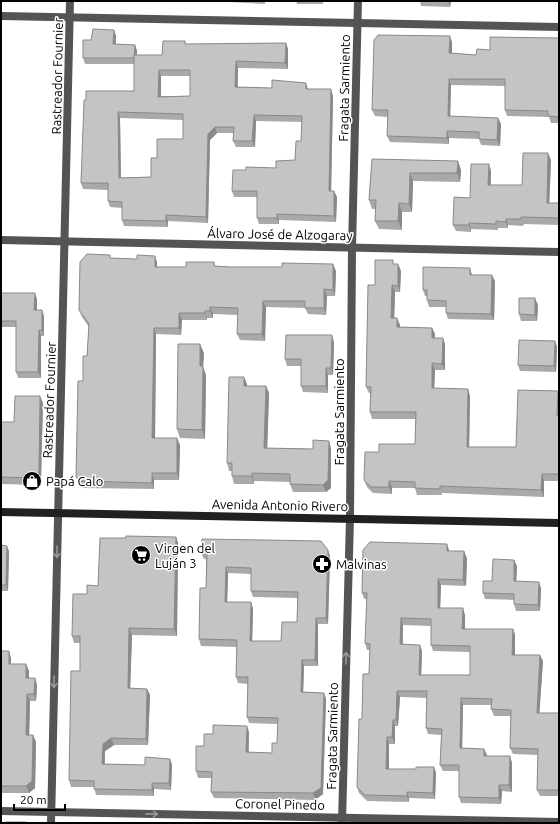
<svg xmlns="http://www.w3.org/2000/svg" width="560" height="824" font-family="Ubuntu,sans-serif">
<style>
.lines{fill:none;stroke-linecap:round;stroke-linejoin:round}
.street{stroke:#545454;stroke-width:8}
.secondary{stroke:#212121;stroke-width:8}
.wall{fill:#a9a9a9;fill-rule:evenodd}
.shaded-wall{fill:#898989}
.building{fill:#c4c4c4;stroke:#898989;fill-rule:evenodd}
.oneway{stroke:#989898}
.labels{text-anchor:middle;stroke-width:3;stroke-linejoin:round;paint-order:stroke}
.street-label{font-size:13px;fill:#000;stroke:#fff}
.poi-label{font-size:13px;fill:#000;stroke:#fff;text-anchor:start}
</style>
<rect width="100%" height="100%" fill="#fff"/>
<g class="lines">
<g class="street">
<polyline points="1,16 559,27"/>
<polyline points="1,240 559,252"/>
<polyline points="1,811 559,822"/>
<polyline points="51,823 70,1"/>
<polyline points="342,823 350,518 352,248 358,1"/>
</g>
<polyline class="secondary" points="1,512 559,523"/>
</g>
<g class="wall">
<polygon points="212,1 265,1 265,4"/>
<polygon points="296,1 323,1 323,4 297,4"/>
<polygon points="420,1 451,1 450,7 421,6"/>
<path d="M114,30L116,36V44L135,45L137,51V55H162L185,41L186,44L286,43L288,49V69L238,68V87L308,89L333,96L331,191H334L337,197L336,222L279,220V224H259L257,218V197H234L232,191L246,170L276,168L295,160L301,141L302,122L256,121L255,147H236L233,141L234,133H217L210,140L208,223L168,221V227L124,226L122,220V208L110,207L108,201V190L83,189L81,183L86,100L134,91V64H85L83,58L91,40ZM161,76H190V96H161ZM120,118L183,120V139L157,158L151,177L121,178Z"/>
<polygon points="559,38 559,123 551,123 549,117 507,116 505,110 505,86 451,85 450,116 498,118 501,124 500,146 481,145 479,139 449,138 449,144 390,142 387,136 388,117 375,116 372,110 452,42 452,53 476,55 490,50"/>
<polygon points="372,159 461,170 460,182 413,181 412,212 402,212 402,230 379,229 375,221 376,209 372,209 369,200"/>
<polygon points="551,160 549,203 559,203 559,225 524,224 523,226 508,225 508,228 498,228 498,230 471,229 471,232 456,231 453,225 470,198 491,171 491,185 522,185"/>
<polygon points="112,258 157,262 157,267 186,267 214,262 215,266 231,267 336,271 335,296 327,296 326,315 308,314 305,308 266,307 265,341 240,340 237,334 238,315 213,314 213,318 207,318 207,320 182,320 181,335 156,334 155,438 180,445 179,480 154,480 154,489 83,488 79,484 76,477 83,381 87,356 89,327 82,317 79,310"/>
<polygon points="395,264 398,264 401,271 400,292 395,292 394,318 400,325 400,327 432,328 435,334 435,338 445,344 445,370 435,370 434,388 470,396 469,447 516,447 559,395 559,481 544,481 544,497 442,493 442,495 417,495 415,488 392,488 392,494 373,493 367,487 364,480 379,452 415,444 416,419 372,419 370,412 370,393 369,393 366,387 375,285"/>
<polygon points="472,275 495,281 494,320 448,319 446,313 446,307 429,307 427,300 427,296 425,296 423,290"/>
<polygon points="1,293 37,299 37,310 44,316 44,336 41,336 41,378 18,378 16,372 16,327 1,327"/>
<polygon points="538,305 537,321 521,321 519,314"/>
<polygon points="555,341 557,347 556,372 520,371 518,365"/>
<polygon points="334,342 333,375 328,375 328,393 303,392 301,386 301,366 287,366 285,359"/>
<polygon points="204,353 203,367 206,375 205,439 180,438 177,429"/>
<polygon points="244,377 247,386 266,386 269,393 267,448 313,449 331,448 331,488 326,492 293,492 290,484 290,482 254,481 254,484 234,484 232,476 232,471 229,471 227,463"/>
<polygon points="43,403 41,479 36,485 1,484 1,422 14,422"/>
<polygon points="176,537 178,543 177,636 132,635 130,688 147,689 150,695 148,745 114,745 105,751 105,764 145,765 170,759 172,765 171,790 154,789 154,796 96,795 94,787 71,787 69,780 80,671 80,643 74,643 72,636 87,594 98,586"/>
<polygon points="1,545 9,551 8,591 1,591"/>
<path d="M449,550V551L467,558L466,586L441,585L440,608L465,615V629H513L515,635V655L543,661L539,713H559V796H540L537,790L538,755L513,754L510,748L511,716H494L491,709V705H463L462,748L484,749L487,756H510L512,763V792L502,791L501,804L461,803L459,797V771H443L440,765L441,735L428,734L426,728L427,698L400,697L398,726H395V744H389V769H416L434,767L436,773L435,799L409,798V802L367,801L359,793L357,787L362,719L369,674L370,650H367L365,643L367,599H364L362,593ZM403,625L431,626V645L433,651L470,652V675H421L422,651L403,644Z"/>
<path d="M201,553L330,556L328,624H318V666H304L303,692L324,693L326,699L323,794L315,800L214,798L211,792L212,778H198L196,771L204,746L213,734L249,732V752L272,753L277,743L278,724L249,723L247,717L248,684L238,683L236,677L237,647L201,646L199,639L206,588V559H204ZM228,573L251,574V591L253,597L297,598V622L281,641H252L253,609L251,602H227Z"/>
<polygon points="517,566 516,581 541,588 540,611 516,611 514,604 514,600 485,599 483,593 492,581"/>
<polygon points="1,638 2,641 2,651 11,658 11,664 29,671 29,678 35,678 37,685 36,701 30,701 29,735 33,735 36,742 35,788 29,793 1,793"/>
</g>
<g class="shaded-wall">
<polygon points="448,1 451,1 450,7"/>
<polygon points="114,30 116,36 115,50 113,44"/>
<polygon points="450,36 452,42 452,60 449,53"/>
<polygon points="286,43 288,49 288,69 285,63"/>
<polygon points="135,45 137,51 136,64 134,58"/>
<polygon points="236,61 238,68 237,93 235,87"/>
<polygon points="159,70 161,76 161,103 158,97"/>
<polygon points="449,79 451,85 450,123 448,116"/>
<polygon points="306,83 308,89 308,95 306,89"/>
<polygon points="331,89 333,96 331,197 329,191"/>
<polygon points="118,112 120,118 121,184 119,178"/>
<polygon points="254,115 256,121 255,147 252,141"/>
<polygon points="498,118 501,124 500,146 497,140"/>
<polygon points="215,127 217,133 210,140 208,223 206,217 208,134"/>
<polygon points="447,131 449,138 449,144 447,138"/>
<polygon points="548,153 551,160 549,209 547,203"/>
<polygon points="458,161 461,170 460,182 457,173"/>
<polygon points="489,164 491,171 490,191 488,185"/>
<polygon points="410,173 413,181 412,212 409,204"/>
<polygon points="334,191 337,197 336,222 334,216"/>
<polygon points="399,203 402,212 402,230 398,221"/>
<polygon points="277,214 279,220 279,224 277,218"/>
<polygon points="166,215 168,221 168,227 166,221"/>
<polygon points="506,219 508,225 508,228 506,222"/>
<polygon points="469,223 471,229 471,232 469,225"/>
<polygon points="155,256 157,262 157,274 155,267"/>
<polygon points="333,264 336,271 335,296 333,290"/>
<polygon points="398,264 401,271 400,292 398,286"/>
<polygon points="470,268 472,275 470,275"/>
<polygon points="492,275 495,281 494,320 491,314"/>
<polygon points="392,285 395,292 394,325 391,318"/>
<polygon points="324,289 327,296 326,315 324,308"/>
<polygon points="35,293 37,299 37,316 34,310"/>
<polygon points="535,298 538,305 537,321 535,315"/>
<polygon points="263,301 266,307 265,341 262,334"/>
<polygon points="210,307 213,314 213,318 210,311"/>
<polygon points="42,310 44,316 44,336 42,330"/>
<polygon points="205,311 207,318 207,320 205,313"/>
<polygon points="179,313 182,320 181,335 179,328"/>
<polygon points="397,318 400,325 399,334 397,327"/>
<polygon points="154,328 156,334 155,444 152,438"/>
<polygon points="432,328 435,334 434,344 432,338"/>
<polygon points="39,330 41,336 41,378 38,372"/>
<polygon points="332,335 334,342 333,375 331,368"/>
<polygon points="443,338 445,344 445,370 442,364"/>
<polygon points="555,341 557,347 556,372 554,366"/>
<polygon points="200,344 204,353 203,367 206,375 205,439 202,430 200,366"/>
<polygon points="432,363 435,370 434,395 432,388"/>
<polygon points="326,368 328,375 328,393 326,386"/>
<polygon points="244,377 247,384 247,393 244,386"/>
<polygon points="266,386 269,393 267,456 264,448"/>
<polygon points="468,389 470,396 469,454 467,447"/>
<polygon points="558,391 559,395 559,421 557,416"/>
<polygon points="40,396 43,403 41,479 36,485 33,478"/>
<polygon points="177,438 180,445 179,480 177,473"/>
<polygon points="329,441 331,448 331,488 326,492 323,485"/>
<polygon points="152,473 154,480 154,489 152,483"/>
<polygon points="252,473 254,481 254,484 252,476"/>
<polygon points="542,474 544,481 544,497 541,490"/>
<polygon points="389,481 392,488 392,494 389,487"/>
<polygon points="176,537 178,543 177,636 174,629"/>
<polygon points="447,544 449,550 449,557 447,551"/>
<polygon points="7,546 9,551 8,591 6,585"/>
<polygon points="328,550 330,556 328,624 326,618"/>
<polygon points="464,551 467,558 466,586 463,580"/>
<polygon points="514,560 517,566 516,588 514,581"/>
<polygon points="226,567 228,573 227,608 225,602"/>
<polygon points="438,579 441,585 440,614 438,608"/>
<polygon points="539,582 541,588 540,611 538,605"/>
<polygon points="251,602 253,609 252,647 250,641"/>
<polygon points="463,608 465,615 465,636 462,629"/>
<polygon points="316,618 318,624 318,666 315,660"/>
<polygon points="401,618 403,625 402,650 400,644"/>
<polygon points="129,628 132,635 130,695 128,688"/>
<polygon points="513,629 515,635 515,661 512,655"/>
<polygon points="1,638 2,641 2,658 1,656"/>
<polygon points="420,645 422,651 421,681 419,675"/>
<polygon points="9,651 11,658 11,671 9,664"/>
<polygon points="540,655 543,661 539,719 537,713"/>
<polygon points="302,660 304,666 303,699 301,692"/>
<polygon points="26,664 29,671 29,685 26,678"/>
<polygon points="35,678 37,685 36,701 34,694"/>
<polygon points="147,689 150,695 148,745 146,739"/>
<polygon points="397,691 400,697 398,726 396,720"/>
<polygon points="324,693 326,699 323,794 315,800 313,793"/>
<polygon points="27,694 30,701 29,742 26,735"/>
<polygon points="461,698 463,705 462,754 460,748"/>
<polygon points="393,720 395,726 395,744 392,737"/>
<polygon points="247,726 249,732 248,758 246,752"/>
<polygon points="33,735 36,742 35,788 29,793 26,786"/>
<polygon points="387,737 389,744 389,776 386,769"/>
<polygon points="111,738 114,745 105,751 104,771 102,764 103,744"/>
<polygon points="484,749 487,755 487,762 484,756"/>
<polygon points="510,756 512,763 512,792 509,785"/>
<polygon points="170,759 172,765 171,790 169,783"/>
<polygon points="434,767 436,773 435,799 433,793"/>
<polygon points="152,783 154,789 154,796 152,790"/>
<polygon points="499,785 502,791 501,804 499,798"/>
<polygon points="407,792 409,798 409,802 407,796"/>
</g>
<g class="building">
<polygon points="93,29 114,30 113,44 135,45 134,58 83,58 83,40 91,40"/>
<polygon points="378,35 450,36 449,53 476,55 477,49 490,50 490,37 559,38 559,117 548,116 548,111 505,110 505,79 449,79 448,116 498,118 497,140 479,139 479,132 447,131 447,138 387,136 388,110 372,110 374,40"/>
<path d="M163,41H185V44L286,43L285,63L236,61L235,87L272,88V80L306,83V89H331L329,191H334V216L277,214V218H257V191H232L233,170H246V167L276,168V161L295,160L296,141H301L302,116L254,115L252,141H233L234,127H215L208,134L206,217L166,215V221L122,220V202L108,201V183H81L84,100H86V91H134V55H162ZM159,70H190V96L158,97ZM118,112L183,114V139H157V158H151V177L119,178Z"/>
<polygon points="523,153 548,153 547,203 559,203 559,218 521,217 521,219 506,219 506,222 496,221 496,224 469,223 469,225 453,225 454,197 470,198 471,164 489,164 488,185 522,185"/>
<polygon points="372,159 458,161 457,173 410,173 409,204 399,203 398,221 375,221 376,200 369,200"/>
<polygon points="87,254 110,255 110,258 137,259 137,255 155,256 155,267 186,267 186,262 214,262 214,266 231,267 282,267 282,263 333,264 333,290 324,289 324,308 305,308 305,301 263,301 262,334 237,334 238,308 210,307 210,311 205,311 205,313 179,313 179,328 154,328 152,438 177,438 177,473 152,473 152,483 80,481 76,477 78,381 83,381 83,356 87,356 89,324 79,310 80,262"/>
<polygon points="375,260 393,260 393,264 398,264 398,286 392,285 391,318 397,318 397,327 432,328 432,338 443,338 442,364 432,363 432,388 468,389 467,447 516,447 518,390 558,391 557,416 559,416 559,474 542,474 541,490 440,486 440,489 415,488 415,482 389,481 389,487 371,487 364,480 365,452 379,452 379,444 415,444 416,412 370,412 371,387 366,387 368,285 375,285"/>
<polygon points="423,267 470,268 470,275 492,275 491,314 446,313 446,301 427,300 427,290 423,290"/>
<polygon points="1,293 35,293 34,310 42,310 42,330 39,330 38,372 16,372 16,321 1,321"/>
<polygon points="519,298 535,298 535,315 519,314"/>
<polygon points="286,335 332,335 331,368 326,368 326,386 301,386 301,359 285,359"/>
<polygon points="519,340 555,341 554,366 518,365"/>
<polygon points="178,344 200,344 200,366 203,366 202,430 177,429"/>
<polygon points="229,377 244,377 244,386 266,386 264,448 313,449 313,440 329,441 328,480 323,485 290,484 290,474 252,473 252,476 232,476 232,463 227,463"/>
<polygon points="15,396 40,396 39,472 33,478 1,477 1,422 14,422"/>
<polygon points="126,536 176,537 174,629 129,628 128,688 147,689 146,739 111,738 103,744 102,764 145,765 145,757 170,759 169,783 152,783 152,790 94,789 94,781 69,780 71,671 80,671 80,636 72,636 73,594 87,594 87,585 98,586 100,538 126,538"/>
<path d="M202,539L321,541L328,550L326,618H316L315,660H302L301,692L324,693L321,788L313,793L211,792L212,772L196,771V746H204V734H213V725L247,726L246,752L272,753V743H277L278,718L247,717L248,677H236L237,640L199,639L200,588H206L207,553H201ZM226,567L251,568V591L298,592L297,622H282L281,641H250L251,602H225Z"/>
<path d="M370,542L447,544V551H464L463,580L438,579V608H463L462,629H513L512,655H540L537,713H559V790H537L538,749L510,748L511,710L491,709L492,699L461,698L460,748L484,749V756H510L509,785H499V798L459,797V765H440L442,729L426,728L427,691H397L396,720H393L392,737H387L386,769H416V767H434L433,793L407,792V796L365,795L357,787L359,719H362L363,674H369L370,644L365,643L367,593H362L363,550ZM401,618L431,619V645L470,646V675H419L420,645L400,644Z"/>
<polygon points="1,545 7,546 6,585 1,585"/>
<polygon points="493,559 514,560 514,581 539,582 538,605 514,604 514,594 483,593 483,581 492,581"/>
<polygon points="1,651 9,651 9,664 26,664 26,678 35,678 34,694 27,694 26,735 33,735 32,781 26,786 1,786"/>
<rect x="6" y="822" width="20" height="1"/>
</g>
<defs><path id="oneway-shaft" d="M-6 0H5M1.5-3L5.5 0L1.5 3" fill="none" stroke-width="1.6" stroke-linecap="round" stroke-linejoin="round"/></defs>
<g class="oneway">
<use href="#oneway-shaft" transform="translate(57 552) rotate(91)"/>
<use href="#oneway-shaft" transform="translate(346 658) rotate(-89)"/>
<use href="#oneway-shaft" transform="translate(54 682) rotate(91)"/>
<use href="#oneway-shaft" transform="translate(152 814) rotate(1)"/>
</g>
<defs>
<g id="shop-disc" transform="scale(1)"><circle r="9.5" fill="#000" stroke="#fff"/><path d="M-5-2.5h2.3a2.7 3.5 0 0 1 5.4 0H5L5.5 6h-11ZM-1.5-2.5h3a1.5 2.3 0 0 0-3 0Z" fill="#fff"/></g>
<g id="supermarket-disc" transform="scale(1)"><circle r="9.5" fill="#000" stroke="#fff"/><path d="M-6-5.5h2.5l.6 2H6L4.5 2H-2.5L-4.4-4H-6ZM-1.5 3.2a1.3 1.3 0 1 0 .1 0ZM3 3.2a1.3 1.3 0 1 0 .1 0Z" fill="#fff"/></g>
<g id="pharmacy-disc" transform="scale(1)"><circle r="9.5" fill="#000" stroke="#fff"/><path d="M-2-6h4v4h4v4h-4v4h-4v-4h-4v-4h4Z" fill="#fff"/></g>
</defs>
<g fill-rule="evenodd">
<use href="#shop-disc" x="32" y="481"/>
<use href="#supermarket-disc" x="141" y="555"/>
<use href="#pharmacy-disc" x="322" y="564"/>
</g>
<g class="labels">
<g class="street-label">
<text transform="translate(57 76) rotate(-89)" y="5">Rastreador Fournier</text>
<text transform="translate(344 88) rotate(-89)" y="5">Fragata Sarmiento</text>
<text transform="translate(280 234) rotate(1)" y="5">Álvaro José de Alzogaray</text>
<text transform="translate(49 400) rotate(-88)" y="5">Rastreador Fournier</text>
<text transform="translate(339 412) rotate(-90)" y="5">Fragata Sarmiento</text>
<text transform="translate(280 505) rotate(1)" y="5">Avenida Antonio Rivero</text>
<text transform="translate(332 736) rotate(-89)" y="5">Fragata Sarmiento</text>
<text transform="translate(280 804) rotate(1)" y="5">Coronel Pinedo</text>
</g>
<g class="poi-label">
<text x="46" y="486">Papá Calo</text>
<text x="155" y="553">Virgen del<tspan x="155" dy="15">Luján 3</tspan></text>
<text x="336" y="569">Malvinas</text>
</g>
</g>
<rect width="560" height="824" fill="none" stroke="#000000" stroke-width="4"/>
<path d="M14 804v6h51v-6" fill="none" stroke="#000000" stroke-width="2"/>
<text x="20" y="804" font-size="12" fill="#000000" stroke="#ffffff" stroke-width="3" paint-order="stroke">20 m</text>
</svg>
